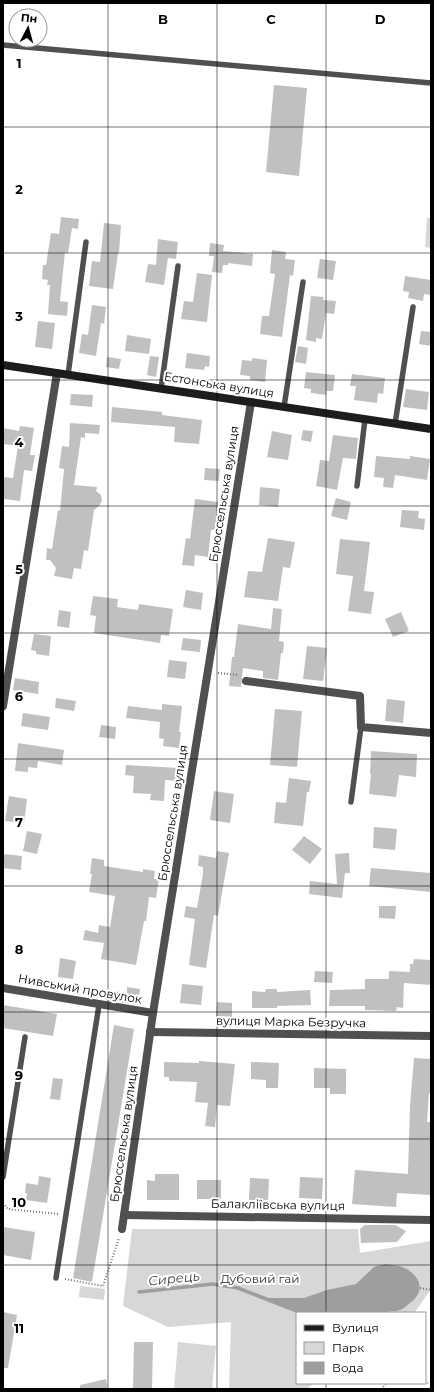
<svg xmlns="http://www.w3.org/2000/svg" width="434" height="1392" font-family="Montserrat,sans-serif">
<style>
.green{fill:#d7d7d7}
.water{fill:#9e9e9e}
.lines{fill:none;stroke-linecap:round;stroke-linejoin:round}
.stream{stroke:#9e9e9e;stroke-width:3.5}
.building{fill:#c0c0c0}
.path{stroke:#727272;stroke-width:2;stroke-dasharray:1 2;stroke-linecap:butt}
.lane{stroke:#505050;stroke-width:5.5}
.street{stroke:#505050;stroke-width:8}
.secondary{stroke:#1d1d1d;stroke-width:8}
.grid{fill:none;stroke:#000;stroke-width:1;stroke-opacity:0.55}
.labels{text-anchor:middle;stroke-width:4;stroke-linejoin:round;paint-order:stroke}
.street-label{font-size:12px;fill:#000;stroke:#fff}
.park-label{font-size:12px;fill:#2e2e2e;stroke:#fff}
.water-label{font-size:13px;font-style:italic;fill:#3f3f3f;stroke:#fff}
.grid-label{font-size:13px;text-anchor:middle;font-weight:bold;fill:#000;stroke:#fff;stroke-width:4;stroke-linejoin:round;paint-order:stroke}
</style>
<rect width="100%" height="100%" fill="#fff"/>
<g class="green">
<polygon points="427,218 431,218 431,248 425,247"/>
<polygon points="132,1229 358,1229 360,1253 431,1241 431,1279 429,1292 415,1312 297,1313 297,1383 314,1383 307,1389 229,1389 231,1322 168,1327 123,1306"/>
<polygon points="80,1286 105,1289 104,1300 79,1297"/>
<polygon points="178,1342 216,1346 212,1389 174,1389"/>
</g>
<path class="water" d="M386,1264C390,1265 395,1265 399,1266C417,1271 429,1289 410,1303C407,1305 404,1309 400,1310C395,1312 390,1310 385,1313H307L266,1298H304L327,1290L356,1284L374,1267Z"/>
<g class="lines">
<polyline class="stream" points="139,1292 213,1284 238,1288 302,1313"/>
</g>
<g class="building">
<polygon points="274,85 307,88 299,176 266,172"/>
<polygon points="61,217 79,219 78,229 72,228 68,253 65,252 60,301 68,302 67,316 48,314 50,285 47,285 48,280 42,279 43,265 46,265 51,233 59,234"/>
<polygon points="104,223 121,225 119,253 118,253 113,289 89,286 92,261 100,262"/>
<polygon points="158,239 178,242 176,259 168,258 164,285 145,282 148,264 156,265"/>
<polygon points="210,243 224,245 223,251 253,254 252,266 228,263 228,265 223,265 222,273 212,272 214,256 209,256"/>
<polygon points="272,250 286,252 285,259 295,260 293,276 290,275 282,337 260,334 262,316 269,316 275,274 270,273"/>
<polygon points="320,259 336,261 333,280 317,278"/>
<polygon points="197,273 212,275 207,322 181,319 184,301 193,302"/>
<polygon points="405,276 431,280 431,295 424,294 423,301 408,298 409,292 403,291"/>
<polygon points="311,296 324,297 323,300 336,301 334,314 326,313 322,339 316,338 316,342 306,340"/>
<polygon points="92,305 106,307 104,324 101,323 96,356 79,353 82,334 88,335"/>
<polygon points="38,321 55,323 52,349 35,347"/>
<polygon points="421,331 431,332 431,346 419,344"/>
<polygon points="127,335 151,339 149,354 125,351"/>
<polygon points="298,346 308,348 306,364 295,362"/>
<polygon points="187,353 210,356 209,367 205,366 204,370 185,368"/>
<polygon points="150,356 159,357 156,377 147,375"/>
<polygon points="107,357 121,359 119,369 106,367"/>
<polygon points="252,358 267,360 265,382 250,380 250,376 240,375 242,360 252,361"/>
<polygon points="306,372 335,375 333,391 326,391 326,395 311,393 311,389 304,388"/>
<polygon points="352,374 385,378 383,394 378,393 377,403 354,400 356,386 350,386"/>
<polygon points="406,389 429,392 427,410 403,407"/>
<polygon points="71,394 93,395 92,407 70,405"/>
<polygon points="112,407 162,412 162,415 202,420 199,444 174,442 175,427 111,422"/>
<polygon points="70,423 100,425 99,434 85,433 85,438 81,437 74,485 97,487 96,491 101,495 102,501 99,506 94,510 88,551 84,550 81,569 74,568 72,579 54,576 56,568 50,560 46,560 47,548 52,549 58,510 60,511 64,469 59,468 62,446 69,447"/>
<polygon points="20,426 34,428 30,455 35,455 32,471 24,470 20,501 3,499 3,477 13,478 18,446 3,444 3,428 19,431"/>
<polygon points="303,430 313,431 311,442 301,440"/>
<polygon points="272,431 292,435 288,460 267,457"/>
<polygon points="333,435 358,438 356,459 343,458 337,490 316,486 320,460 329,461"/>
<polygon points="376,456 410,459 410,456 430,459 427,480 395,475 393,488 383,487 384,478 374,477"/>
<polygon points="205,468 220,469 219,481 204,480"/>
<polygon points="260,487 280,489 278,507 259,505"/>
<polygon points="336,498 351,502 347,520 331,516"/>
<polygon points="195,499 218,502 215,530 211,530 208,557 195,555 194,566 182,565 186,538 190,539"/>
<polygon points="402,510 419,511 418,518 425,519 424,530 400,527"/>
<polygon points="268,538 295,542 290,568 283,567 278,601 244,597 248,571 262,572"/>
<polygon points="340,539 370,542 364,591 374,592 371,614 348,611 353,576 336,574"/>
<polygon points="186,590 203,593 201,610 183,607"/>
<polygon points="93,596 118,599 117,607 138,610 139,604 173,609 169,636 161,635 160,643 94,633 96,616 90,615"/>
<polygon points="273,608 282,609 279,641 284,642 283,653 281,653 278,680 263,678 263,671 243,668 241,687 229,686 232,657 234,657 238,624 271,629"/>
<polygon points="59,610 71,612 69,628 57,626"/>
<polygon points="401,612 409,631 393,637 385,619"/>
<polygon points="34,634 51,636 49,656 36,654 36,651 31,650"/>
<polygon points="183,638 201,640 200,652 181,650"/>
<polygon points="307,646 327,648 323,681 303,679"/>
<polygon points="169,660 187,662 185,679 167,677"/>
<polygon points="15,678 39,682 38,694 13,690"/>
<polygon points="56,698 76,701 74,711 55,708"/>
<polygon points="387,699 405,701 403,723 385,721"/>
<polygon points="162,704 182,706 179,732 181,732 179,748 163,746 164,739 159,738 160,722 126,718 128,706 162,710"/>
<polygon points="275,709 302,711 297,767 270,765"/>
<polygon points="23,713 50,717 48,730 21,726"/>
<polygon points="101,725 116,727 115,739 99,737"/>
<polygon points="18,743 64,750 62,765 38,761 37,768 28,767 28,772 15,771"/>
<polygon points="371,751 417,754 416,777 399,775 396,797 369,794 371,774 370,774"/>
<polygon points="126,765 178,768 177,781 165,780 164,801 150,800 151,794 133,793 134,776 125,775"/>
<polygon points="289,778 311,781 309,792 307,792 303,826 274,823 276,802 286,803"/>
<polygon points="214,791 234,794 230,823 210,820"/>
<polygon points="9,796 27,799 24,823 5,821"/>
<polygon points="374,827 397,829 395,850 373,848"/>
<polygon points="27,831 42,834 37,854 23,851"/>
<polygon points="304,836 322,849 310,864 292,850"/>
<polygon points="217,851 229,853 218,916 214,915 206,968 189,965 195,919 184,917 186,906 197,908 203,874 203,867 198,866 199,855 216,858"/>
<polygon points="349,853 350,873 345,873 342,898 309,894 310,881 337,884 335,854"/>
<polygon points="3,854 22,856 21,870 3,868"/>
<polygon points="92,858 104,860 104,866 143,872 143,869 155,871 154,879 159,879 156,898 149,897 146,921 144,921 136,965 101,959 104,943 83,940 85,930 98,933 99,925 110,927 115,896 89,892 92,874 90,874"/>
<polygon points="371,868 431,873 431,892 369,886"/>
<polygon points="379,906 396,906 395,919 379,918"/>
<polygon points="60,958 76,961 73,979 58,977"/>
<polygon points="414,959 431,960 431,985 404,983 403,1008 397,1007 396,1011 365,1010 365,1006 329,1006 330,990 365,989 365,979 389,979 389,971 410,972 410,964 413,964"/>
<polygon points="315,971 333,972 332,983 314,982"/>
<polygon points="182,984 203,986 201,1005 180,1003"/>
<polygon points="127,987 140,989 138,1005 105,1000 107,990 127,993"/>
<polygon points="266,989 277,989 277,992 310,990 311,1005 277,1006 277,1008 252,1008 252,991 265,992"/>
<polygon points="217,1002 232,1003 232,1017 216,1016"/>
<polygon points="3,1005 57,1014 53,1036 3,1028"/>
<polygon points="114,1025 134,1029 92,1282 73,1278"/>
<polygon points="414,1058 431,1059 431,1093 429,1093 427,1122 431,1122 431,1195 397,1193 396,1207 352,1204 355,1170 408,1174 410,1105"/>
<polygon points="199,1061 235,1064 230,1106 217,1105 215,1127 205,1126 208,1103 195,1102 197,1082 169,1081 169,1077 164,1077 164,1062 199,1063"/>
<polygon points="251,1062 279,1063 278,1088 266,1088 266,1080 251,1079"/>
<polygon points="314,1068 346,1069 346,1094 330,1094 330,1088 314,1088"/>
<polygon points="53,1078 63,1079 60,1100 50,1099"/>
<polygon points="155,1174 179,1174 179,1200 147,1200 147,1180 155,1181"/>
<polygon points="39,1176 51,1178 47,1203 26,1200 27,1193 25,1193 26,1183 38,1185"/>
<polygon points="300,1177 323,1178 322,1199 299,1198"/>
<polygon points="250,1178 269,1179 268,1200 249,1200"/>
<rect x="197" y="1180" width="24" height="19"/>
<polygon points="365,1225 395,1225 406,1231 397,1242 361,1243 360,1229"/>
<polygon points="3,1227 35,1232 31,1260 3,1255"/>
<polygon points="3,1312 17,1315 8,1368 3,1368"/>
<polygon points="134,1342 153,1342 152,1389 133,1389"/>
<polygon points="106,1379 108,1389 80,1389 80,1385"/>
</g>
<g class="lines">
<g class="path">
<polyline points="218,673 239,675"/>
<polyline points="3,1203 8,1209 59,1214"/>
<polyline points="65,1279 103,1286 119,1238"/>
<polyline points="420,1288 431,1290"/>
<polyline points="425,1381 428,1383"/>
<polyline points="381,1389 387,1383"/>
</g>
<g class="lane">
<polyline points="3,45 431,83"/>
<polyline points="68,375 86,242"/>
<polyline points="161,389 178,266"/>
<polyline points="284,407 303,282"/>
<polyline points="395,424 413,307"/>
<polyline points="357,486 365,419"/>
<polyline points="351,802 361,727"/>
<polyline points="3,1177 25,1037"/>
<polyline points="56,1278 99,1005"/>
</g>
<g class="street">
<polyline points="246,681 360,696 361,727 431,733"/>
<polyline points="3,706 57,373"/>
<polyline points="3,988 153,1013"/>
<polyline points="150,1032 431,1036"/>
<polyline points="124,1215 431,1220"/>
<polyline points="122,1229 153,1013 251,402"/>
</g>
<polyline class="secondary" points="3,365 431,429"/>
</g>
<path class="grid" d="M108,3V1389M217,3V1389M326,3V1313M3,127H431M3,253H431M3,380H431M3,506H431M3,633H431M3,759H431M3,886H431M3,1012H431M3,1139H431M3,1265H431M326,1383V1389"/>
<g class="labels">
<g class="street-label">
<text transform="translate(219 385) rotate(9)" y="4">Естонська вулиця</text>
<text transform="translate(224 494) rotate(-81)" y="4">Брюссельська вулиця</text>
<text transform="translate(173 813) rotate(-81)" y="4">Брюссельська вулиця</text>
<text transform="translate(80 989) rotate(10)" y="4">Нивський провулок</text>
<text transform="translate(291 1022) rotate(1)" y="4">вулиця Марка Безручка</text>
<text transform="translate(124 1134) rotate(-82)" y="4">Брюссельська вулиця</text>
<text transform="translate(278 1205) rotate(1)" y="4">Балакліївська вулиця</text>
</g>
<g class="park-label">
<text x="260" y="1283">Дубовий гай</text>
</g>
<g class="water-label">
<text transform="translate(174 1278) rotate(-6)" y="5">Сирець</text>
</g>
</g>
<g class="grid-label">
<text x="163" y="24">B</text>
<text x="271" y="24">C</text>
<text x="380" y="24">D</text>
<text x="19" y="68">1</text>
<text x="19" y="194">2</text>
<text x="19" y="321">3</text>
<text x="19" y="447">4</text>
<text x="19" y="574">5</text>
<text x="19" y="701">6</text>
<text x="19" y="827">7</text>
<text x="19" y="954">8</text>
<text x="19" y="1080">9</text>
<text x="19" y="1207">10</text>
<text x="19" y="1333">11</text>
</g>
<rect width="434" height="1392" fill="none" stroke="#000000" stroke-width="8"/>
<rect x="296" y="1312" width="130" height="72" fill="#ffffff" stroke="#999999"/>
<rect x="304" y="1325" width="20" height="6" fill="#1d1d1d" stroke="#999999"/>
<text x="332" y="1332" font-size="12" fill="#000000">Вулиця</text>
<rect x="304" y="1342" width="20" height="12" fill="#d7d7d7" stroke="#999999"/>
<text x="332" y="1352" font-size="12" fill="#000000">Парк</text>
<rect x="304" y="1362" width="20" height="12" fill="#9e9e9e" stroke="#999999"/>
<text x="332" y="1372" font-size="12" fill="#000000">Вода</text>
<g transform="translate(28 28) rotate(6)"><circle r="19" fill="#ffffff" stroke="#999999"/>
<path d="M0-3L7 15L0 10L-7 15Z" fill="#000000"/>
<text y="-6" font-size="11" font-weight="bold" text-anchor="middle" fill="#000000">Пн</text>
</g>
</svg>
